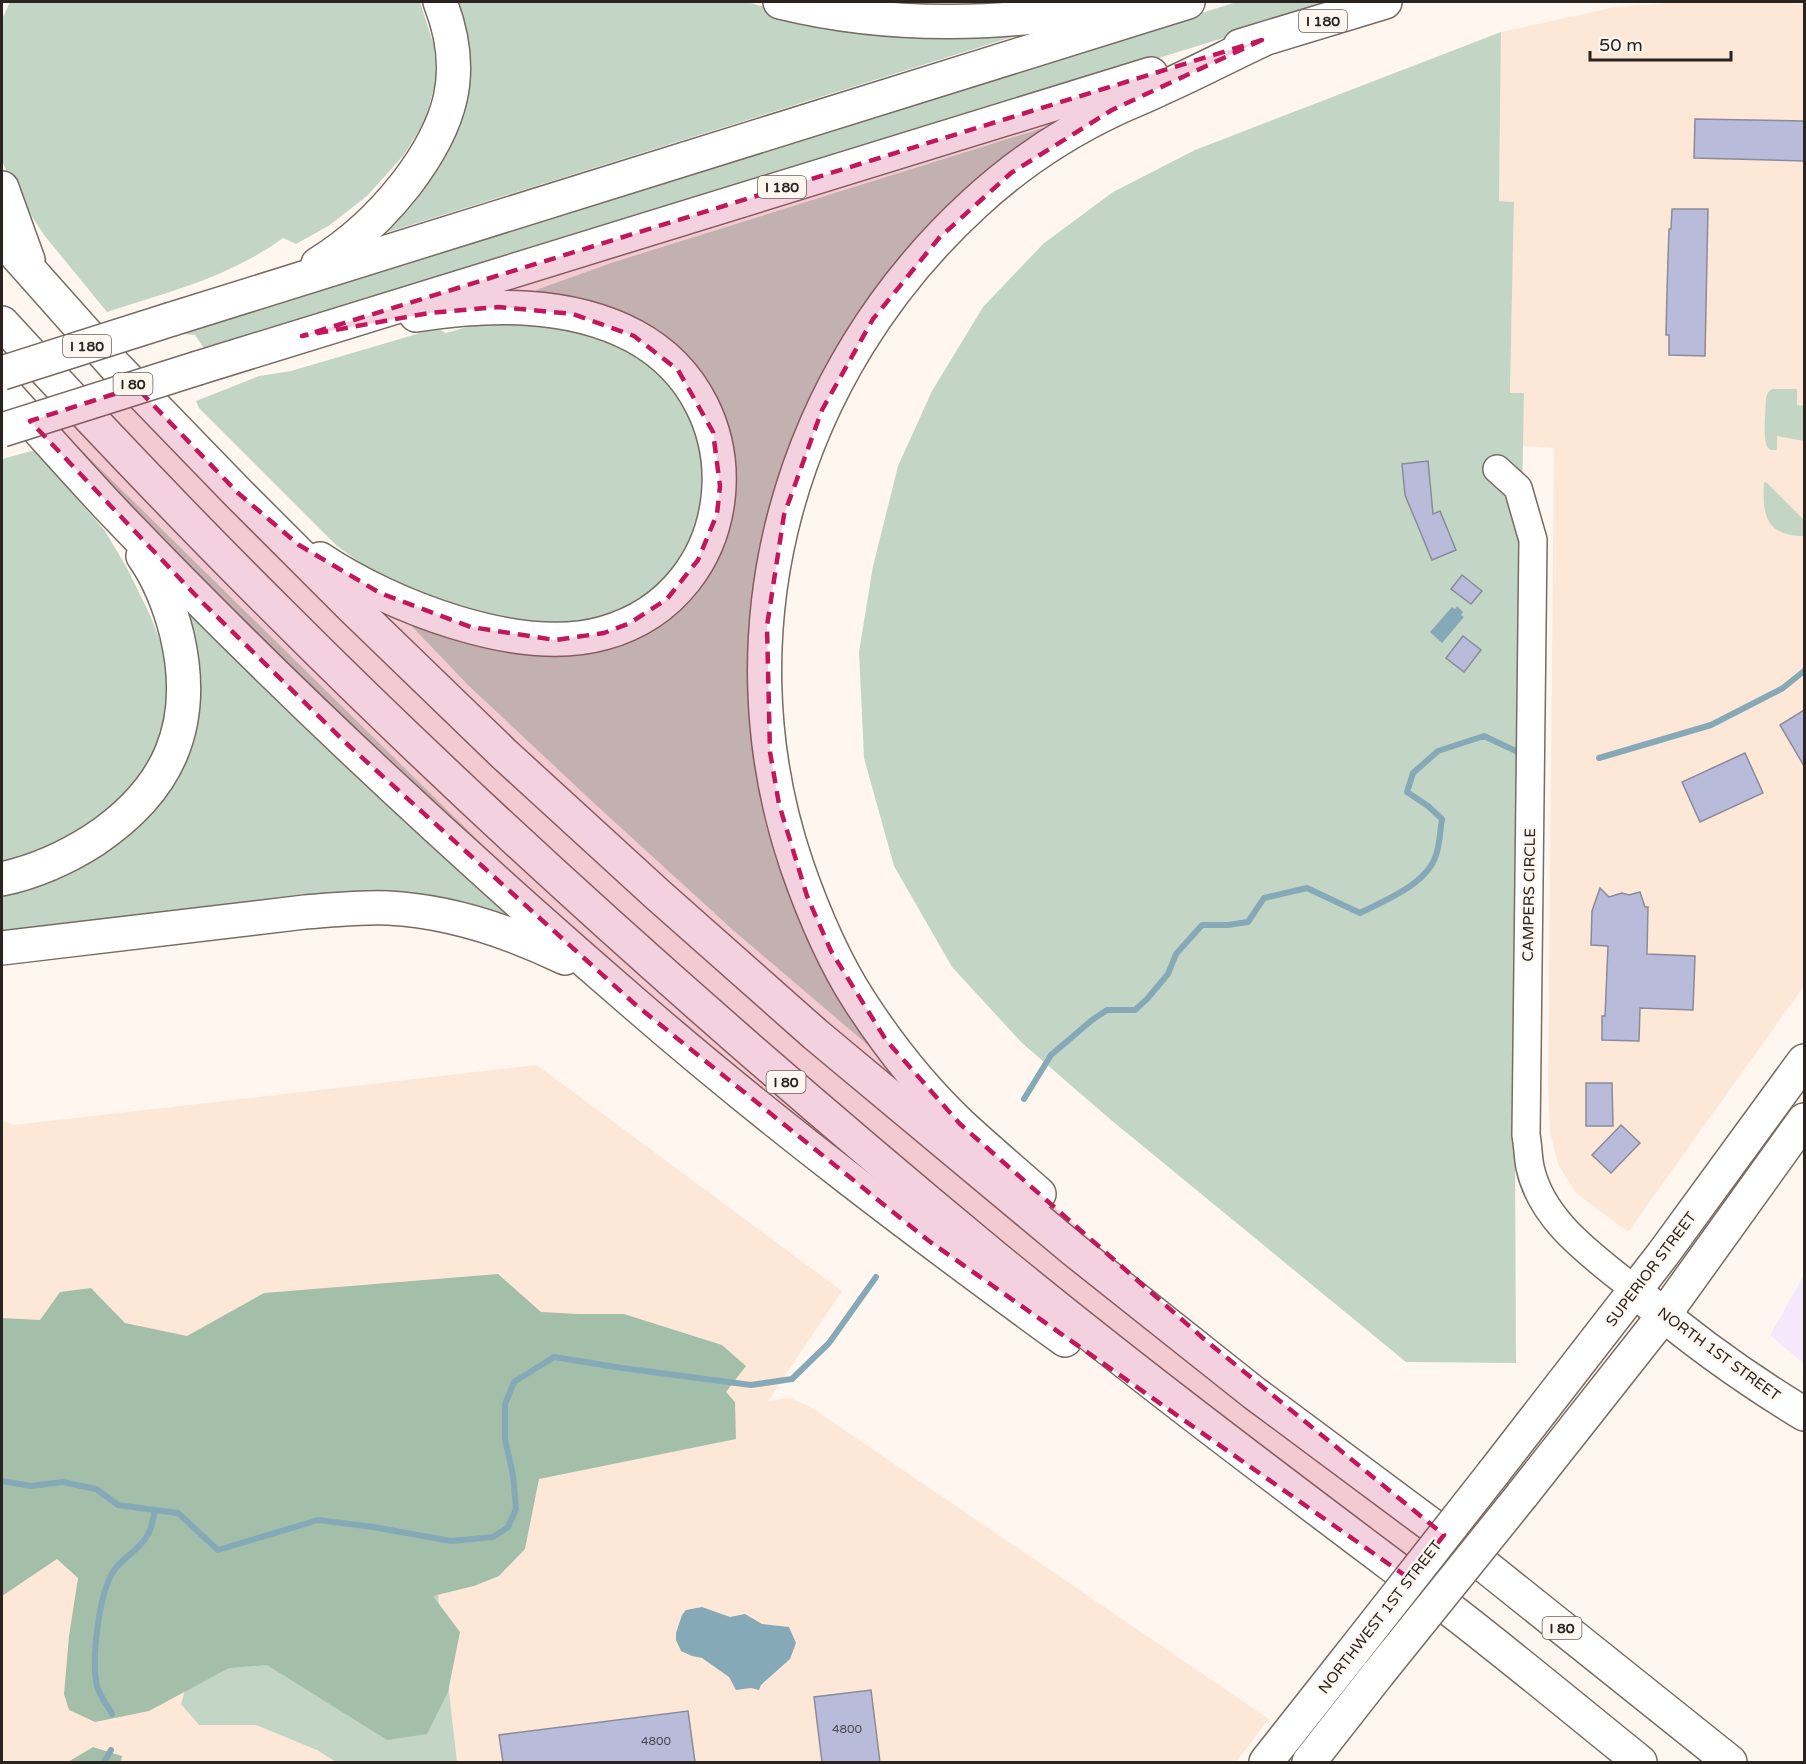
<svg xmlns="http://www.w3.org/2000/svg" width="1806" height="1764" font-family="'Varela Round',sans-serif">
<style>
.built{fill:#fde8d8}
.education{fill:#f6e8fc}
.green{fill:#c3d6c6}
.forest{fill:#a4bfa9}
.water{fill:#86a9b8}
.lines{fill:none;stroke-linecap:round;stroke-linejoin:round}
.stream{stroke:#86a9b8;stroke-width:6}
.building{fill:#b9bbda;stroke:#8a8b99;stroke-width:1.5}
.minor-casing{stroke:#776b62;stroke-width:30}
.major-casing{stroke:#776b62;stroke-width:36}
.highway-casing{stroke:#776b62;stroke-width:36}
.minor{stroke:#fff;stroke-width:27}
.major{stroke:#fff;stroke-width:33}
.highway{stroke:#fff;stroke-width:33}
.major-bridge-casing{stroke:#776b62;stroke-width:36;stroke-linecap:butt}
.highway-bridge-casing{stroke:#776b62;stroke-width:36;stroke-linecap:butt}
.major-bridge{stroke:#fff;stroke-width:33}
.highway-bridge{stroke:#fff;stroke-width:33}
.marked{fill:#c2185b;fill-opacity:0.2;stroke:#c2185b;stroke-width:4.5;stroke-dasharray:12 8;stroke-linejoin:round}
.labels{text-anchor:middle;stroke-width:5;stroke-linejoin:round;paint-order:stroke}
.number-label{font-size:12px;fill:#4d4a4e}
.shield{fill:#fff6f0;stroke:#69635e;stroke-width:1.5}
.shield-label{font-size:14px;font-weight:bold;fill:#292420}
.street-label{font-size:15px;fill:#292420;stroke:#fff6f0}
</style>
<rect width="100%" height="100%" fill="#fff6f0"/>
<g class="built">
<polygon points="1681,2 1767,2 1804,4 1804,986 1628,1232 1576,1193 1558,1164 1550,1132 1548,1086 1554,448 1522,446 1524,394 1510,393 1514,202 1499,201 1501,32 1615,7"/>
<polygon points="537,1065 842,1291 768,1401 790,1398 809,1406 1269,1719 1236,1762 2,1762 2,1120 14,1125"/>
</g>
<polygon class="education" points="1804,1275 1804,1364 1770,1335"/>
<g class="green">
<path d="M10,2H420L434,46L436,80L425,121L403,156L367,196L330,225L296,244L283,238C232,276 167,293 107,312L44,235L16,192L2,161V19Z"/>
<polygon points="448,2 747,2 782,12 1022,34 350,244 438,154"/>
<polygon points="1237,2 1341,2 205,350 195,335 182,334 180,329"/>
<polygon points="1501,32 1499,201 1514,202 1510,393 1524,393 1519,665 1515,1143 1516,1363 1406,1362 1111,1120 1022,1043 952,967 894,866 864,758 859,652 873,566 898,466 932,391 983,307 1043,244 1113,192 1195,150"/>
<polygon points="1077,118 1018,157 798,442 763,754 882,1057 733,930 595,804 468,685 404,618 587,647 713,549 711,401 537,295 536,290 614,262 1043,128"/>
<polygon points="474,325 522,325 569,327 616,342 664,378 683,400 697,431 705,468 702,503 691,542 671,573 637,606 596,622 544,628 465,613 374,573 337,546 199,408 196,401 259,376 291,371 437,328 446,333"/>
<path d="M1772,389H1797V405L1804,406V441L1777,436V450C1773,450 1771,451 1768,448C1762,441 1766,408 1766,398L1768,392Z"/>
<polygon points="71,440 491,853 646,995 412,790 64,445"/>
<polygon points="35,450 105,531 127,568 150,615 163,648 169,690 166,726 147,771 88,830 45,852 2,865 2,459"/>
<path d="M1766,482L1804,520V536C1766,536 1762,515 1764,483Z"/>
<polygon points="180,601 543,942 463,919 2,942 2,891 171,779"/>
<polygon points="424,1472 457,1762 336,1762 317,1750 256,1725 199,1725 181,1704 231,1529"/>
</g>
<g class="forest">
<polygon points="498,1274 541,1312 579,1314 624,1314 722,1345 746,1366 726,1392 735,1402 736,1439 539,1479 525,1549 499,1576 474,1586 433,1596 460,1632 448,1692 427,1734 387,1740 267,1665 229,1668 149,1711 95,1722 69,1710 64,1694 69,1636 78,1578 57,1559 2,1596 2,1318 40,1320 60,1292 91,1288 125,1323 187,1336 264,1293"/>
<polygon points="93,1747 122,1756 121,1762 68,1762"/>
</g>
<g class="water">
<polygon points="1457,606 1463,612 1461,615 1464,617 1442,643 1430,632 1452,607 1455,609"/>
<polygon points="702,1607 730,1617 745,1614 762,1624 789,1627 796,1643 790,1659 761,1685 759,1690 751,1688 736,1690 729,1677 702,1658 692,1656 681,1651 676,1640 676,1633 682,1615 686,1610"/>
</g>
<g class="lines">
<g class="stream">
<polyline points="1599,758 1711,725 1783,688 1804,671"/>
<path d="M1024,1099L1051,1055L1092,1020L1107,1010H1135L1147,999L1168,974L1176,954L1202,925H1228L1248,922L1264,898L1307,888L1360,913C1386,900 1427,884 1436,855C1440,844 1440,830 1442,819L1428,806L1407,792L1413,773L1438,751L1484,736L1518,752"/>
<polyline points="2,1481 31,1486 62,1482 96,1489 118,1505 155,1510"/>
<path d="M112,1714C108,1706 99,1695 97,1686C91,1660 99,1590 115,1569C124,1557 139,1550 147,1536C152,1529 153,1518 155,1510L178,1513L218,1550L318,1520L373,1527L451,1541L493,1537L508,1527L516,1509L513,1475L505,1439V1404L514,1382L554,1357L622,1368L751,1385L792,1379L829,1343L876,1277"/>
<polyline points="104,1762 111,1750"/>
</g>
</g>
<g class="building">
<polygon points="1695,119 1804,121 1804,161 1694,158"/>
<polygon points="1672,209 1708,209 1705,356 1669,355 1669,335 1666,335 1667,291 1669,229 1671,229"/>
<polygon points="1428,461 1433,514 1440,511 1456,550 1432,560 1405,495 1402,464"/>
<polygon points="1462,575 1482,591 1471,604 1451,589"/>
<polygon points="1463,636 1481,650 1464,672 1446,658"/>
<polygon points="1804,710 1804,766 1780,725"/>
<polygon points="1745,753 1763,793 1700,822 1682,782"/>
<polygon points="1600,888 1609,897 1622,893 1629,895 1640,892 1645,907 1648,907 1647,954 1695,956 1693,1010 1640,1008 1639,1041 1602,1040 1602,1016 1605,1016 1608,946 1591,945 1592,911"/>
<polygon points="1586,1083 1612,1083 1613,1126 1586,1126"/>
<polygon points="1621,1125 1640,1143 1611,1173 1592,1155"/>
<polygon points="871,1690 880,1762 822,1762 814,1697"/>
<polygon points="688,1711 695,1762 503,1762 499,1735"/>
</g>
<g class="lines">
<g class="minor-casing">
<path id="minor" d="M1497,469L1518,488L1533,540L1526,1135C1528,1146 1528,1157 1530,1167C1542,1223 1595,1257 1636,1291"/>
</g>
<g class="major-casing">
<g id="major">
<path d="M1648,1302C1696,1343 1750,1381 1804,1414"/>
<polyline points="1494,1472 1663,1254 1804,1061"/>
<polyline points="1522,1495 1664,1315 1804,1120"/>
<polyline points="1266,1762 1352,1653"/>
<polyline points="1309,1762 1378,1674"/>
</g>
</g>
<g class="highway-casing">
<g id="highway">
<path d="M780,2C894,30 1007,25 1122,5"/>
<polyline points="1240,46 1385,2"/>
<polyline points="2,188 28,260"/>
<polyline points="2,239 115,366 238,493 353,608 504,754 657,894 815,1034 1074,1250 1254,1393 1465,1550 1730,1762"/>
<path d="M318,264C352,243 381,216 406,184C451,125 468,73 440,2"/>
<polyline points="172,319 1188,2"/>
<path d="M2,323C94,423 187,521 283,616C508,841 747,1052 992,1255C1133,1371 1280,1481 1426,1591C1499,1646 1569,1705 1640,1762"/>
<polyline points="198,368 1151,74"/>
<path d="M2,389C37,428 72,467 108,506C275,681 452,846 635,1004C772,1123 918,1233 1065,1340"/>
<path d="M320,559C390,606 520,657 604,633C743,594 760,404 634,336C568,301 488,304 416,315"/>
<path d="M2,879C34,872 66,858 94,840C169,790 198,725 177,635C170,607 160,580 143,556"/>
<path d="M2,948L305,912C332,910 360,907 388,908C450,911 509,931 565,958"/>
<path d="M1039,1194C1013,1171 987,1149 961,1125C922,1088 888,1045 859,1000C832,958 813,912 797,866C716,628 791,372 974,204C1015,166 1064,133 1115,109C1130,102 1146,96 1162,88C1196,73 1228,56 1262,40"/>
</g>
</g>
<use href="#minor" class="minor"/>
<use href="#major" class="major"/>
<use href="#highway" class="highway"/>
<g class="major-bridge-casing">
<g id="major-bridge">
<polyline points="1352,1653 1494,1472"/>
<polyline points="1378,1674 1522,1495"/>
</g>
</g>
<g class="highway-bridge-casing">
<g id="highway-bridge">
<polyline points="2,373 172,319"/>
<polyline points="2,430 198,368"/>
</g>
</g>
<use href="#major-bridge" class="major-bridge"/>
<use href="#highway-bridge" class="highway-bridge"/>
</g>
<path class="marked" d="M1262,40L1112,110L1011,173L939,238L873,319L822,410L784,515L767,626L770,752L779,804L807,896L831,951L886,1040L960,1124L1204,1339L1444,1535L1410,1579L929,1241L637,1006L347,744L203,603L30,421L136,387L238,493L299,545L380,593L471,627L555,640L604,633L630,623L667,599L698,560L717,514L720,486L713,432L678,370L634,336L573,314L499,307L429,313L302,336Z"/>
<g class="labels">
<g class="number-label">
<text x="847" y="1733">4800</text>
<text x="656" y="1745">4800</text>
</g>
<g class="shield">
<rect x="1299" y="10" width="48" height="22" rx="4.5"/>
<rect x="758" y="176" width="48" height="22" rx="4.5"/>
<rect x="63" y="335" width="48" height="22" rx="4.5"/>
<rect x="113.5" y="373" width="39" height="22" rx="4.5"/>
<rect x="766.5" y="1071" width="39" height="22" rx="4.5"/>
<rect x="1542.5" y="1617" width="39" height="22" rx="4.5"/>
</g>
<g class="shield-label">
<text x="1323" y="26">I 180</text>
<text x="782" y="192">I 180</text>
<text x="87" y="351">I 180</text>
<text x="133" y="389">I 80</text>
<text x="786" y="1087">I 80</text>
<text x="1562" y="1633">I 80</text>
</g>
<g class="street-label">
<text transform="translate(1529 895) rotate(-89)" y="5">CAMPERS CIRCLE</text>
<text transform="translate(1651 1269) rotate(-53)" y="5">SUPERIOR STREET</text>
<text transform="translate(1719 1354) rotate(36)" y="5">NORTH 1ST STREET</text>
<text transform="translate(1380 1617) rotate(-52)" y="5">NORTHWEST 1ST STREET</text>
</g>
</g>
<rect width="1806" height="1764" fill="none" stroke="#292420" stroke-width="6"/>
<path d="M1590 51v9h141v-9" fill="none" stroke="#292420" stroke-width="3"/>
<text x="1599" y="51" font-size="18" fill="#292420" stroke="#fff6f0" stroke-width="4.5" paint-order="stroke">50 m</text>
</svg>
